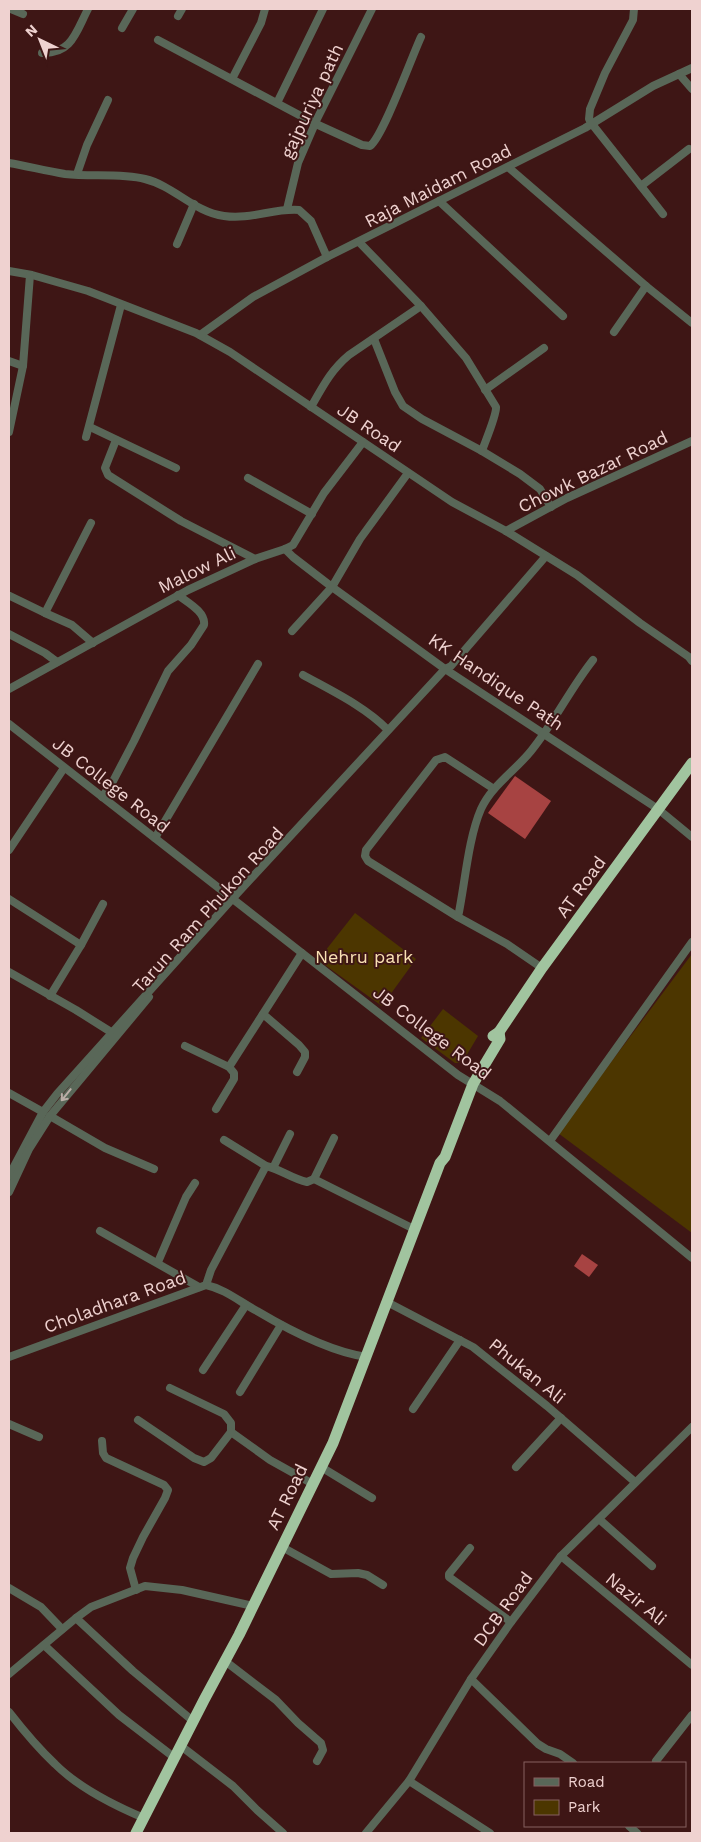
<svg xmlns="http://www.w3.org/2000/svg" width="701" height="1842" font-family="'Work Sans',sans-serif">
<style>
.green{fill:#4c3600}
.water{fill:#a74342}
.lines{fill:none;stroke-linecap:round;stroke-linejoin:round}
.minor{stroke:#596758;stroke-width:8}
.highway{stroke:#a1c49f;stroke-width:11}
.oneway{stroke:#baada6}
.labels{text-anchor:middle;stroke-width:4;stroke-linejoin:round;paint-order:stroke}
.street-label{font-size:18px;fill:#efd2d0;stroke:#3e1615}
.park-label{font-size:18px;fill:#f9e1b3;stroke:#3e1615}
</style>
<rect width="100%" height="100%" fill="#3e1615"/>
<g class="green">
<polygon points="355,913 416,959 382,1006 318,960"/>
<polygon points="692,954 692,1233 558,1133"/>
<polygon points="443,1009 478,1036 462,1063 455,1063 421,1038"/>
</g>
<g class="water">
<polygon points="515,776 551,801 525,839 488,813"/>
<polygon points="582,1254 598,1265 589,1277 574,1266"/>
</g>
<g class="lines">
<g class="minor">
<polyline points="11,9 23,14"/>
<polyline points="634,9 633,20 605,73 590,109 589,119 592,124 663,214"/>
<polyline points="178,16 182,9"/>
<polyline points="122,28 133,9"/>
<path d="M158,40L316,124L362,145L370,146C383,137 412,56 421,37"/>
<path d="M42,53C72,54 76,32 88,9"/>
<polyline points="679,74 692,89"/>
<polyline points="232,79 261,23 265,9"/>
<polyline points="277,103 323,9"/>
<path d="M9,163C27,166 46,171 65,174C90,177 121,173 145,179C174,186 194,212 224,216C250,220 274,208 299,210L311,221L327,257"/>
<polyline points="508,167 646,286 692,323"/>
<polyline points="77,174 87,145 108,100"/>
<polyline points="641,186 689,149"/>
<polyline points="439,201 563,316"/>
<polyline points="287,209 298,163 317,119 372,9"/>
<path d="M359,242L421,306L466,358L496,407C497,414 485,442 482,451"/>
<polyline points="177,244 194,204"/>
<polyline points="9,271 32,275 88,291 196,333 230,352 452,502 506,531 577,575 640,623 689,657 692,661"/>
<polyline points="614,332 646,286"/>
<polyline points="200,335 253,297 327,257 585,128 653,86 692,68"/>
<polyline points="374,339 395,392 403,406 422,419 482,451 520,474 540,489 551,507"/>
<polyline points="9,361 23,366"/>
<polyline points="485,390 544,348"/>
<path d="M311,407C323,386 331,370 349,355L421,306"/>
<polyline points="90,427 176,468"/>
<polyline points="9,432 23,366 30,275"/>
<polyline points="86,437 121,305"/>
<polyline points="116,440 105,468 108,475 181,521 255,559"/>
<polyline points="248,478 312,514"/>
<polyline points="91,523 45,613 72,625 93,643"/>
<polyline points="506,531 567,498 692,441"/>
<polyline points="285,549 293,557 332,587 445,669 658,809 692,837"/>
<polyline points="10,596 45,613"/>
<polyline points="292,631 332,587 360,539 408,473"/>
<polyline points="9,634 45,653 57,662"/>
<path d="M303,675C332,691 364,706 388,730"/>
<polyline points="9,689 188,590 255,559 285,549 293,545 324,493 363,442"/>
<polyline points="9,724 458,1075 500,1101 692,1258"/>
<path d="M102,797L111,785L134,741L168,671L191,645L204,625C206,612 187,602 178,595"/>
<polyline points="155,838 258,664"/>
<polyline points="9,850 64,768"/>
<polyline points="9,899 81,945 50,996"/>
<polyline points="458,917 368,861 365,856 366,850 436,760 445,757 494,789"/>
<polyline points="81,945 103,904"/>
<path d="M542,968L507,944L458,917C465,884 468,839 481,809C492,785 515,771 531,751C554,723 570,689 593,660"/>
<polyline points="9,972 76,1010 111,1032"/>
<polyline points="263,1014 299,1045 305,1052 305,1057 297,1072"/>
<polyline points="185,1046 229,1067 234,1073 234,1079 216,1109"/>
<polyline points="229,1067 302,953"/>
<polyline points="9,1093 43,1112"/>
<polyline points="50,1116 105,1148 154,1169"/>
<path d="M224,1140L266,1166C280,1169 292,1179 307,1182L314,1179L334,1138"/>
<polyline points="550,1141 692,942"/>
<polyline points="273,1168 290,1134"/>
<polyline points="9,1176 43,1112 57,1094 233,898 445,669 451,666 546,556"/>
<polyline points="314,1179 414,1229"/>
<polyline points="9,1192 29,1149 50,1116 149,997"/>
<polyline points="100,1231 199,1287"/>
<polyline points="158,1262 186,1197 195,1183"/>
<polyline points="206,1285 211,1270 266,1166"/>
<polyline points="387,1302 473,1347 547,1406 635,1482"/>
<path d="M9,1357L206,1285C225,1289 240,1302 257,1311C289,1330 330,1352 367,1357"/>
<polyline points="203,1370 246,1305"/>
<polyline points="170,1388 224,1414 231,1423 231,1432 270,1460 313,1484"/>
<polyline points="240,1392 281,1325"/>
<polyline points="413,1409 460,1340"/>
<polyline points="138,1420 194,1458 204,1462 211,1458 231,1432"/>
<polyline points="9,1424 39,1437"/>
<polyline points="102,1441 103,1453 106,1458 164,1485 168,1490 165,1498 143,1537 133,1558 130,1568 136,1590"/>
<polyline points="321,1467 372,1498"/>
<polyline points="516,1467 561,1418"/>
<polyline points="599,1519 652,1566"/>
<polyline points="282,1547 331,1574 358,1573 367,1575 383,1585"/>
<polyline points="470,1548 449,1574 449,1577 511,1622"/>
<polyline points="561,1556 692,1665"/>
<polyline points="9,1588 41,1607 62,1629"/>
<polyline points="76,1618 133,1671 193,1721"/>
<polyline points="44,1645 119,1715 175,1758"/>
<polyline points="225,1661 276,1700 298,1723 321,1743 323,1750 317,1761"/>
<polyline points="9,1674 76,1618 91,1607 145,1586 182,1590 253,1606"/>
<polyline points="471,1679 538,1744 546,1749 560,1754 573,1763"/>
<path d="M9,1712C23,1730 38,1748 55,1764C79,1788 113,1805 144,1818"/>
<polyline points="181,1746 233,1786 257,1810 283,1833"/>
<polyline points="656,1761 692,1715"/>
<polyline points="409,1781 490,1833"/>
<polyline points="629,1826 637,1833"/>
<polyline points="366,1833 409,1781 471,1679 511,1622 561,1556 692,1427"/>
</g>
<g class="highway">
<polyline points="493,1036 499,1032 542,968 692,763"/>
<polyline points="136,1833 204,1700 239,1635 333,1443 440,1163 445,1157 473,1084 500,1039 499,1032"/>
</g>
</g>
<defs><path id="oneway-shaft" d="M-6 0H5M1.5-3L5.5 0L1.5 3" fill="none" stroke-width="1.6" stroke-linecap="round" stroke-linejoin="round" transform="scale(1.25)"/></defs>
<use class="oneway" href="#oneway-shaft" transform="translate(66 1095) rotate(129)"/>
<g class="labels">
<g class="street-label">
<text transform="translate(312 101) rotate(-65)" y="6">gajpuriya path</text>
<text transform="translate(438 186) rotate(-27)" y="6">Raja Maidam Road</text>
<text transform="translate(369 428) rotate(34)" y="6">JB Road</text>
<text transform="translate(593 472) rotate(-26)" y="6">Chowk Bazar Road</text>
<text transform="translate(197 570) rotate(-26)" y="6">Malow Ali</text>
<text transform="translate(496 682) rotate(34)" y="6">KK Handique Path</text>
<text transform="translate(111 785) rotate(38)" y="6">JB College Road</text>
<text transform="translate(581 887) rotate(-54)" y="6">AT Road</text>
<text transform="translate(208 910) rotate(-48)" y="6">Tarun Ram Phukon Road</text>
<text transform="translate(432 1033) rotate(37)" y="6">JB College Road</text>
<text transform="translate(115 1302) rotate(-20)" y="6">Choladhara Road</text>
<text transform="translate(527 1371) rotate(39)" y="6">Phukan Ali</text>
<text transform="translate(287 1497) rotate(-64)" y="6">AT Road</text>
<text transform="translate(636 1599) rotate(39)" y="6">Nazir Ali</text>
<text transform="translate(503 1609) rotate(-54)" y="6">DCB Road</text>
</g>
<g class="park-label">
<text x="364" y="963">Nehru park</text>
</g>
</g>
<rect width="701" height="1842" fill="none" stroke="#efd2d0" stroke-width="20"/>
<rect x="524" y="1762" width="162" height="65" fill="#3e1615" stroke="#856160"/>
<rect x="534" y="1778" width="25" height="8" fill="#596758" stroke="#856160"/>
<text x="568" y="1787" font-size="15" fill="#efd2d0">Road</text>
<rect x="534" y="1800" width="25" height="15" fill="#4c3600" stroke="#856160"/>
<text x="568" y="1812" font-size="15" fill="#efd2d0">Park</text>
<g transform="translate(40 40) rotate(317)" stroke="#3e1615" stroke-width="4" paint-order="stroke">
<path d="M0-4L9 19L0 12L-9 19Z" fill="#efd2d0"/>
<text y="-8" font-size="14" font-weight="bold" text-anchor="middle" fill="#efd2d0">N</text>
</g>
</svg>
